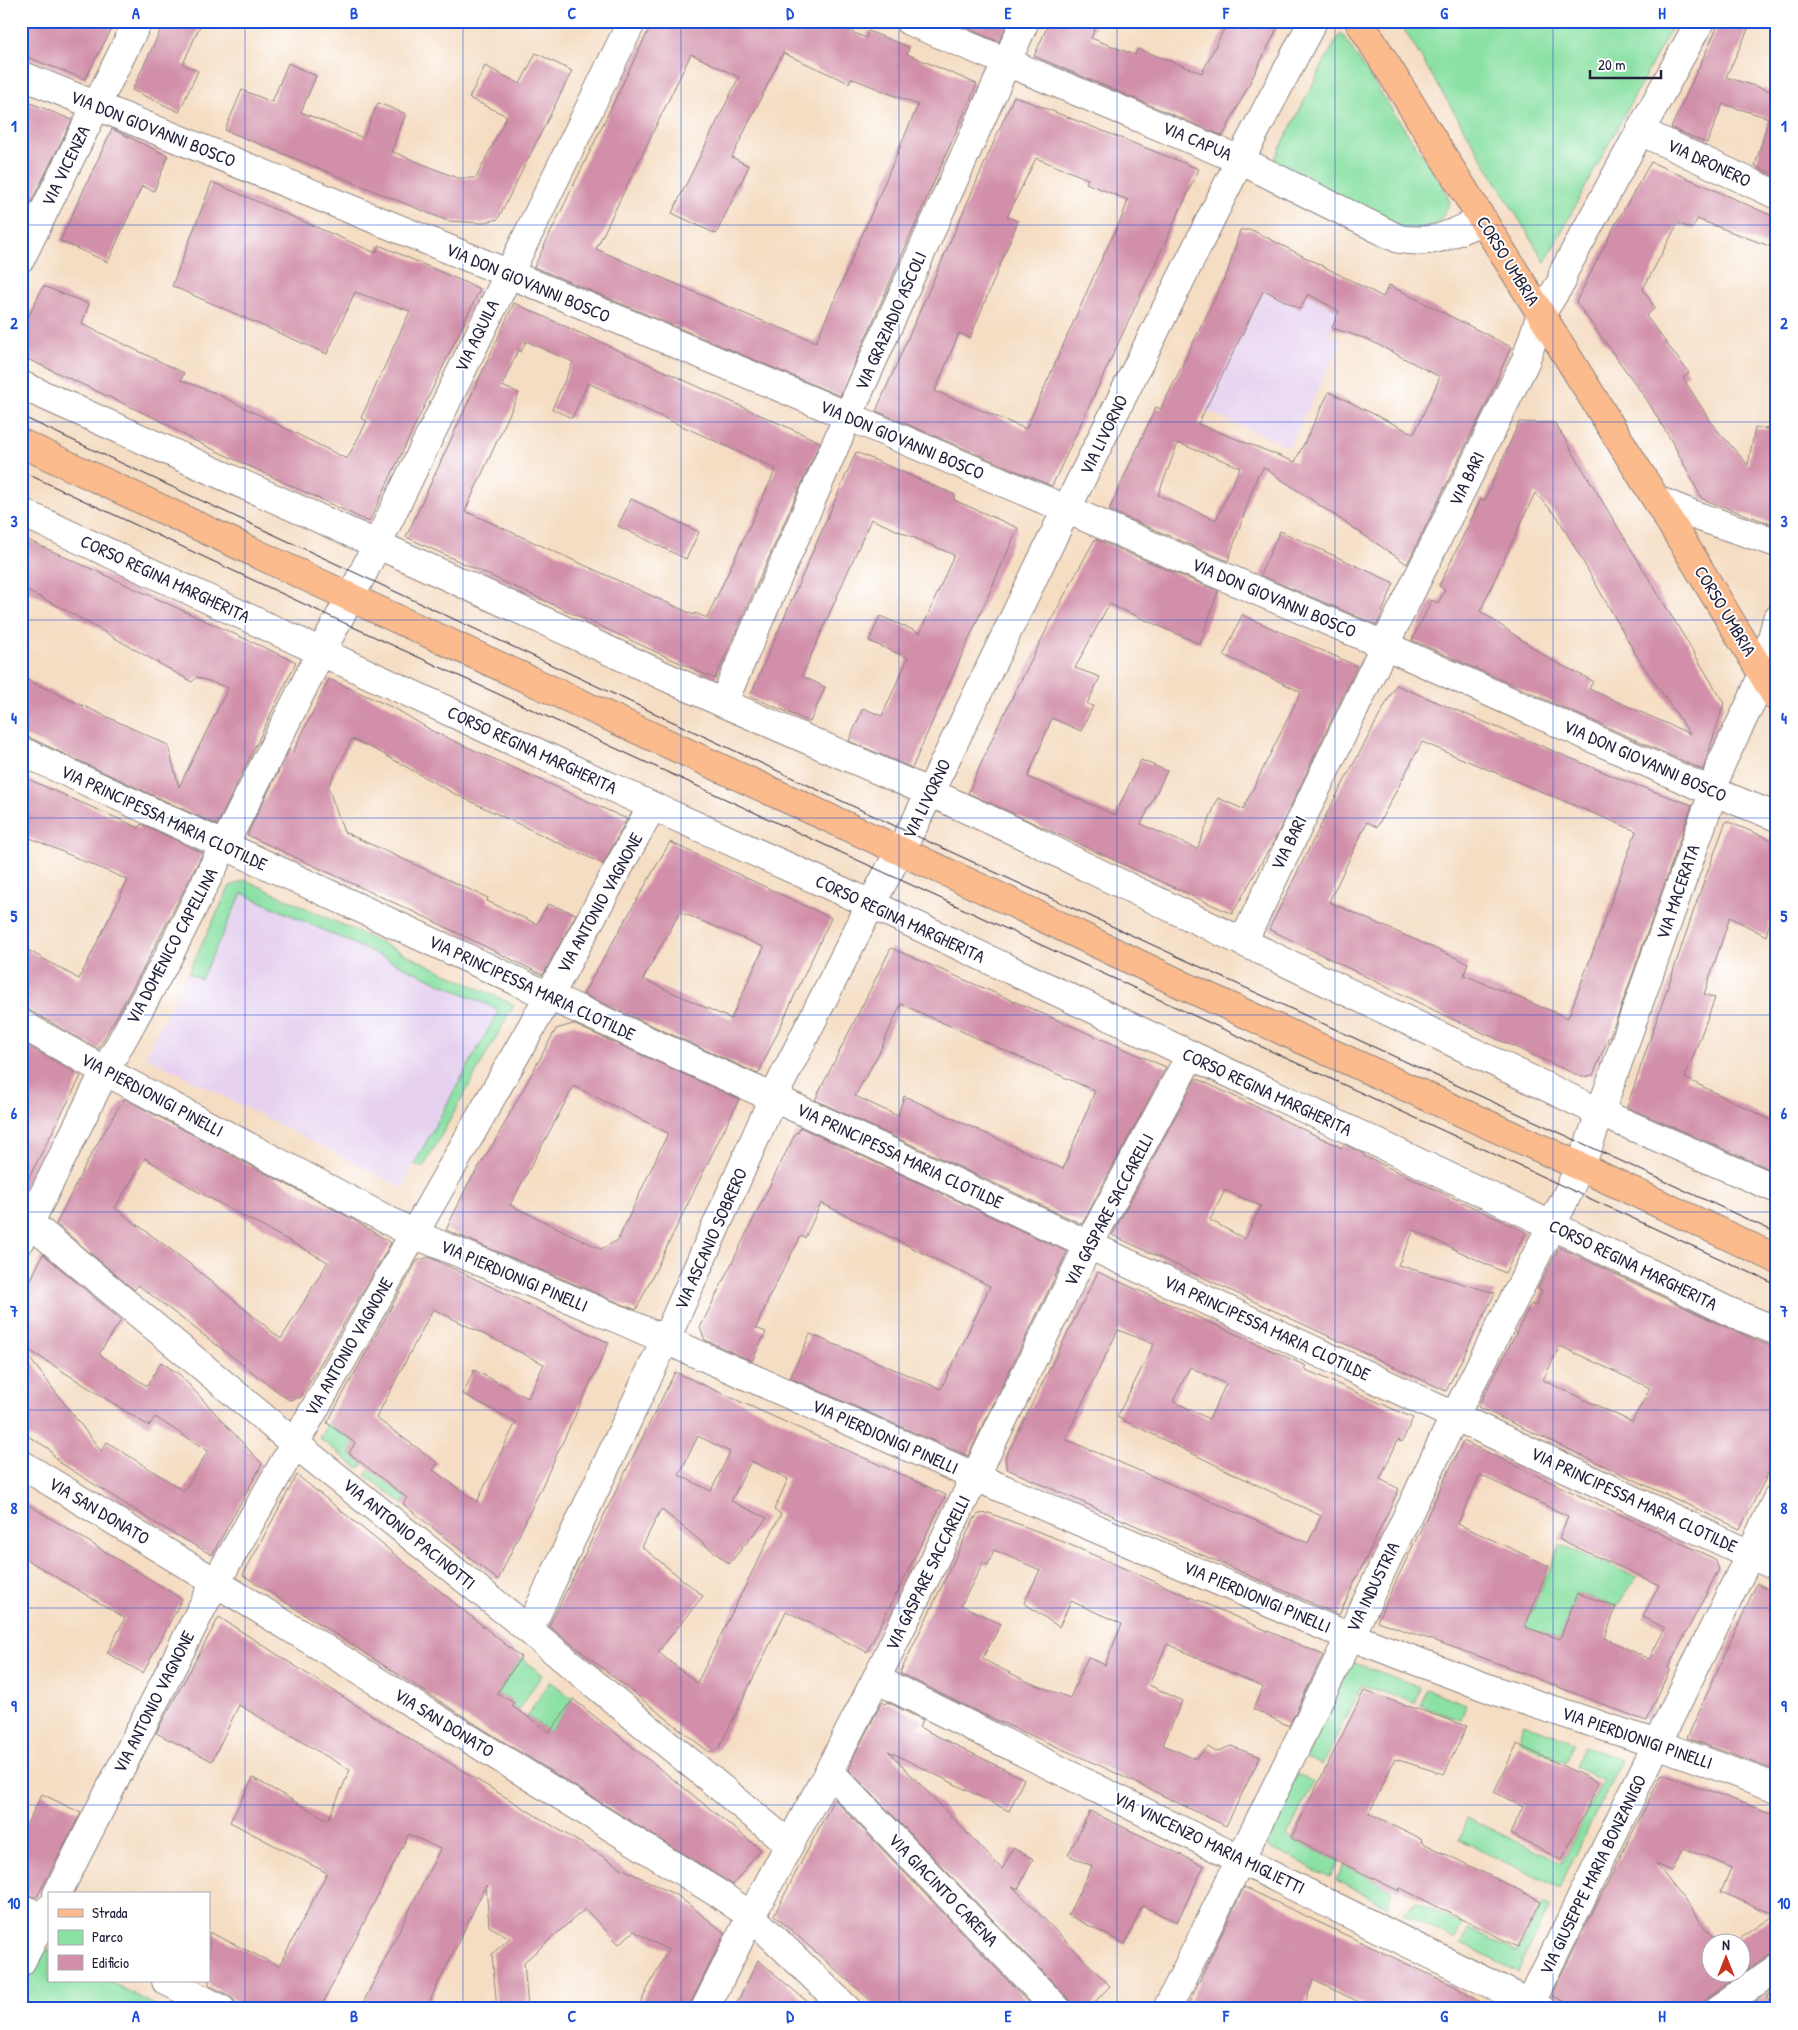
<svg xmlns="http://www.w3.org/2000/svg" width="1798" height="2030" font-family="'Patrick Hand',sans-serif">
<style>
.built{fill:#e6d2f0}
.green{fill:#8be1a4;stroke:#568270}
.building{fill:#d18fa9;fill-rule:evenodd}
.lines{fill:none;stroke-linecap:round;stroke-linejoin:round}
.minor-casing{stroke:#8c807f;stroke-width:30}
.major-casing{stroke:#8c807f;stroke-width:30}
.minor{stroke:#fff;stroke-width:28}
.major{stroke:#fbbb8c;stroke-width:28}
.tram{stroke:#22223b;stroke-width:1}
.grid{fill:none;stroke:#1d4ed8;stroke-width:1;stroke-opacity:0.55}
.labels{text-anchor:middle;stroke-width:4;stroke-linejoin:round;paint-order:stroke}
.street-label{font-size:18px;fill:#22223b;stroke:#fff}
.neatline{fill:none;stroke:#1d4ed8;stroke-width:2}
.grid-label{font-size:16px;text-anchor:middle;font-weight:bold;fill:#1d4ed8}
</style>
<rect width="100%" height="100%" fill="#fff"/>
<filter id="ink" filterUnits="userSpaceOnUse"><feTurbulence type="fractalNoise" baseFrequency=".02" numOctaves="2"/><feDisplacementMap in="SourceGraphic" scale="10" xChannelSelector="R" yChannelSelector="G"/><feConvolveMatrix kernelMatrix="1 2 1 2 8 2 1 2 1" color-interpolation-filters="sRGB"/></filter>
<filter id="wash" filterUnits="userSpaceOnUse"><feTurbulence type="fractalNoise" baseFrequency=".0096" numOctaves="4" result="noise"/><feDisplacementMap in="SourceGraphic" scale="20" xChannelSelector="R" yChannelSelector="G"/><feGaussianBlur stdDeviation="1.12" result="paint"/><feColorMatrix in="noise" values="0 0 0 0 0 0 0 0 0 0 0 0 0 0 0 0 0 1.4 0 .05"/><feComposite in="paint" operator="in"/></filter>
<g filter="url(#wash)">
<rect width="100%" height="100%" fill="#f5ddc3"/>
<g class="built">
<polygon points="1240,230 1252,230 1322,266 1308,294 1339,311 1329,334 1342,341 1289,447 1205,410 1235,348 1228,271"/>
<polygon points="242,893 499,1010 414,1164 403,1188 145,1056 188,973 201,978"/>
</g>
<g class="green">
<polygon points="1399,21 1675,21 1545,262"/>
<polygon points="1341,33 1445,190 1450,203 1439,223 1408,232 1272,164 1329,53"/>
<polygon points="246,880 514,1005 423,1168 414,1164 499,1010 242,893 201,979 188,973 230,886"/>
<polygon points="328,1423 355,1443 349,1453 363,1464 359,1469 319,1438"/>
<polygon points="370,1469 407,1498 403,1504 365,1475"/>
<polygon points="1560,1545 1637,1577 1616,1607 1577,1593 1560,1639 1525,1627"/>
<polygon points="521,1657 542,1675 518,1710 512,1706 514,1703 506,1698 503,1701 496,1696"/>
<polygon points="1352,1662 1420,1687 1415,1703 1362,1685 1322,1765 1305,1757"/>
<polygon points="550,1681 573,1699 550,1732 527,1716"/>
<polygon points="1426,1689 1466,1704 1461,1720 1421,1705"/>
<polygon points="1523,1724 1574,1742 1565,1763 1518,1740"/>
<polygon points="1583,1746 1622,1760 1559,1888 1459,1840 1467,1818 1562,1863 1603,1780 1575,1767"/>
<polygon points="1297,1774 1314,1782 1287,1836 1339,1862 1330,1877 1263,1844"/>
<polygon points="1344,1865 1392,1890 1388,1906 1336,1880"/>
<polygon points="1417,1902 1462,1925 1454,1939 1403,1914"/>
<polygon points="1543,1903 1550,1906 1518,1971 1461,1943 1469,1929 1518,1953"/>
<polygon points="44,1948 49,1950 49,1981 109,1981 162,2009 21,2009 21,1989"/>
</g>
<g id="blocks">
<g class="building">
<polygon points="21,21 116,21 85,79 21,55"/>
<polygon points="165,21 202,21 183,64 198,71 179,112 132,90"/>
<path d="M653,21H827L866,38L868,31L909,47L907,54L977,84L840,396L534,267ZM783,53L849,83L851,78L918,105L816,342L745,314L596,249L691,54L739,77L672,213L716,234L749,166L732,157Z"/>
<polygon points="951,21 1008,21 999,42"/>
<polygon points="1050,21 1098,21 1091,38 1135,55 1138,49 1202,73 1228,21 1281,21 1223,136 1034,56"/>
<polygon points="1720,21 1752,21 1726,77 1777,93 1777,176 1755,166 1769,118 1723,104 1707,143 1671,128"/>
<polygon points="536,53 572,71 498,219 481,223 448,221 225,130 242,90 272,102 288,63 316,76 301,112 363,138 378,103 406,114 391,151 457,178 476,178 507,116 469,98 485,66 520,84"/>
<path d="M1014,96L1199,169L1052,486L876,411ZM1036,158L1088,179L1086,183L1128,200L1122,217L1096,271L1026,429L935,391L959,333L970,338L1018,221L1007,217Z"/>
<polygon points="21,99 72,120 21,222"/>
<polygon points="112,129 168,156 154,191 142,186 108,262 60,241"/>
<polygon points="1651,162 1777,218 1777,249 1697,219 1692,229 1678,223 1643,289 1655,308 1646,316 1689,373 1683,378 1712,424 1748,465 1755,428 1777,429 1777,526 1702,499 1675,447 1647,400 1576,302 1614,227"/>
<polygon points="212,182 376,253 379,245 480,289 369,522 191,439 161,421 21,356 21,333 43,286 89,304 82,324 184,373 181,380 215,393 347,459 367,421 361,418 410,311 355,292 327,354 172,286"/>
<path d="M1240,230H1252L1383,297L1389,285L1511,347L1487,402L1407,564L1263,467L1260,474H1258L1228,561L1109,510L1156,407L1161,409L1228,271ZM1264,290L1300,309L1308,294L1339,311L1332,328L1367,339L1440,377L1414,434L1329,392L1295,462L1198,424ZM1178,443L1240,467L1216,520L1158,495Z"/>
<path d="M514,303L820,442L715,679L406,537ZM526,341L573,362L552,409L572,418L588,383L776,469L707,618L695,613L694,615L465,511L519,393L502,386L518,350L521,352Z"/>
<path d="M1519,422L1555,423L1724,703L1703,770L1412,640L1432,600L1438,603L1445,590L1439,586L1481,499L1485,500ZM1535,493L1557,516L1638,658L1690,734L1589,689L1593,681L1551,660L1480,611Z"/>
<polygon points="856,452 955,495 954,500 1018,528 912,768 849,741 863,708 882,716 908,658 869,641 880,616 920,633 954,555 871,519 802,676 825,687 810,722 750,696"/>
<polygon points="631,499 699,532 686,559 618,526"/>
<polygon points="1280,531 1394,583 1377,625 1260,575"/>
<polygon points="21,537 296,662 217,825 28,737 21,736 21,677 168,745 179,787 228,688 197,677 192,682 64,609 21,588"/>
<polygon points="1095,539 1218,591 1200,644 1109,604 1075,668 1100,677 1087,704 1093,706 1081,731 1052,718 1028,777 1115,815 1141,760 1167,771 1141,824 1197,849 1218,798 1243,809 1301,692 1224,655 1242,615 1357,666 1275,839 1232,914 968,793 997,728 1057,609"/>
<polygon points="329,679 396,709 434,732 627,819 603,864 453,793 376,750 352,739 328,787 344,832 488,898 487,901 537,924 548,904 576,914 543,975 425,917 247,835 289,750 293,752"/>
<path d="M1396,685L1625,781L1692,805L1619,1013L1593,1075L1582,1077L1450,1018L1269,929L1326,815ZM1422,742L1636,831L1601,930L1568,1018L1464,975L1468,963L1329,902L1367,822L1377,827Z"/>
<polygon points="21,776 139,828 141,824 203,853 143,969 98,1049 29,1010 21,1008 21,946 79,979 128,880 21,834"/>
<polygon points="1726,821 1777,842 1777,897 1766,936 1730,917 1704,994 1715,998 1685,1078 1777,1123 1777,1172 1627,1107 1697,901"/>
<path d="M670,842L831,918L758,1074L583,994ZM680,912L764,947L731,1019L643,979Z"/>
<path d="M891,948L1166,1067L1082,1224L815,1100ZM901,1004L1095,1091L1063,1169L904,1096L898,1116L855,1096L880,1051Z"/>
<path d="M573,1024L739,1099L636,1310L446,1230L468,1184L495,1141L556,1029ZM574,1086L668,1133L618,1240L601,1249L510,1205Z"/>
<polygon points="21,1042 81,1076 21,1193"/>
<path d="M1196,1078L1342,1148L1344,1144L1364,1154V1156L1526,1232L1505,1273L1414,1230L1398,1265L1495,1293L1446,1391L1112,1235ZM1225,1190L1261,1206L1245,1239L1210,1220Z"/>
<path d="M125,1099L352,1219L391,1243L301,1397L289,1400L138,1285L134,1290L56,1224L88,1160L121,1103ZM145,1158L195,1190L328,1262L281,1339L190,1264L115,1208Z"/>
<polygon points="800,1127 1067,1252 968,1456 790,1378 810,1334 941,1389 990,1286 821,1203 805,1238 801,1236 772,1291 756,1328 766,1332 752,1361 705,1340 700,1328 796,1132 798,1133"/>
<path d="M1559,1247L1721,1325L1777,1349V1456L1740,1529L1478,1407L1531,1304L1536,1306L1542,1290L1538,1289ZM1560,1346L1650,1388L1632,1422L1543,1380Z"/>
<polygon points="43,1254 121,1320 99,1354 147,1386 161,1362 180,1375 262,1464 212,1555 157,1524 59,1462 48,1448 21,1432 21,1347 101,1451 107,1442 184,1491 208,1451 155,1417 149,1426 21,1345 21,1301"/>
<path d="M429,1257L609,1343L498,1580L403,1504L407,1498L349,1453L355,1443L327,1423L417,1261ZM433,1309L544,1364L528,1398L474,1370L463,1394L516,1422L477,1502L433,1470L438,1463L376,1418Z"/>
<path d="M1098,1272L1306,1366L1304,1369L1413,1418L1402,1442L1398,1440L1380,1479L1399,1489L1339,1615L1007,1469L1005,1458ZM1118,1330L1154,1344L1117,1417L1321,1516L1308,1543L1065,1439ZM1190,1367L1226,1384L1209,1419L1173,1401Z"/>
<path d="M675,1372L946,1495L867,1652L786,1611L719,1748L709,1752L549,1626ZM698,1436L730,1452L711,1491L679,1475ZM751,1461L788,1479L774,1510L781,1514L697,1683L658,1652L703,1596L642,1547L661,1509L729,1564L767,1518L731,1501Z"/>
<path d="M1463,1441L1715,1559L1719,1569L1668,1668L1670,1669L1646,1721L1481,1657L1377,1621ZM1480,1475L1568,1516L1559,1539L1659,1585L1643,1617L1665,1628L1649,1659L1605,1638L1616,1607L1577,1593L1560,1639L1525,1627L1549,1566L1458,1524Z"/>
<polygon points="297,1475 521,1657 497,1693 514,1703 512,1706 550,1732 573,1699 760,1849 733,1885 477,1725 243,1575"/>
<polygon points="21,1500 182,1599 143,1673 107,1653 125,1618 21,1556"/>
<path d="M989,1513L1050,1536L1323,1655L1289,1726L1253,1709L1263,1687L1167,1644L1149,1685L1182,1701L1163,1745L1195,1759L1208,1747L1216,1752L1231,1746L1260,1757L1226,1826L1103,1767L980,1713L900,1673L974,1519L979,1514ZM994,1550L1040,1570L1024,1603L1059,1627L1071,1601L1122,1624L1105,1665L1088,1657L1070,1698L1026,1681L982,1659L1001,1624L961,1605L983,1563L988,1565Z"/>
<polygon points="1757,1583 1777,1593 1777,1771 1687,1738"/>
<polygon points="219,1617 379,1720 625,1870 678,1896 725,1933 691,2002 690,2009 637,2009 668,1950 634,1931 619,1944 585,1909 524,1962 528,2009 497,2009 492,1954 510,1938 489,1926 486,1885 426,2009 360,2009 440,1849 409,1834 320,2009 243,2009 236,2005 234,2000 228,1995 209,1985 209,1932 279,1966 327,1873 230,1822 253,1778 328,1820 350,1770 239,1705 212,1761 156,1733"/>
<polygon points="1364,1691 1467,1726 1444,1774 1395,1759 1369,1813 1422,1839 1421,1842 1541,1901 1518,1947 1400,1888 1399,1891 1291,1838"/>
<polygon points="882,1702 885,1704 887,1702 923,1720 919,1727 1024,1779 1009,1811 888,1751 1002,1869 1013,1848 1033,1859 1018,1889 1012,1886 1110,1986 1088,2009 1072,2009 1068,1998 849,1770 853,1758"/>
<polygon points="1517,1744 1599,1783 1562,1860 1510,1834 1523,1807 1494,1792"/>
<path d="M1662,1774L1777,1815V1953L1768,1955L1709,1996L1704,2002L1703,2009H1580L1551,1995ZM1684,1848L1731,1868L1721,1892L1775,1915L1735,1942H1740V1972H1710V1942H1717L1656,1864L1672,1871Z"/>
<polygon points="42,1794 81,1813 37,1897 35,1897 21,1893 21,1835"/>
<polygon points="834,1799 1035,2009 880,2009 774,1915"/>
<polygon points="1090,1811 1204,1866 1177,1922 1142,1906 1125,1944 1068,1915 1092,1866 1068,1855"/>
<polygon points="1244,1887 1454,1986 1491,2009 1374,2009 1313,1980 1303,2009 1186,2009"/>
<polygon points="758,1960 816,2009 734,2009"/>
<polygon points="1777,1987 1777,1990 1767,1997 1776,2009 1746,2009"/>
</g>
</g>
</g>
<g filter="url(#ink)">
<use href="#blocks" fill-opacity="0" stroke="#8c807f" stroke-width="1"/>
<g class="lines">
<g class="minor-casing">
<g id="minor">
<path d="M909,21L1240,160L1399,239C1436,245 1450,234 1483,220"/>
<polyline points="21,75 507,273 848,416 1384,645 1697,785 1777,817"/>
<polyline points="1640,131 1777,195"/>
<polyline points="21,258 138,21"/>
<polyline points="21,385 405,557 723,703 940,797 1021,834 1086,867 1601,1113 1777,1189"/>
<polyline points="1657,500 1694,515 1777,543"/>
<polyline points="21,512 652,806 871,904 1551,1225 1728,1311 1777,1331"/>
<polyline points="723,703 848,416 1025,21"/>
<polyline points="21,751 549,996 798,1109 1777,1567"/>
<polyline points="1243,942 1393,628 1525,362 1541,314 1562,281 1563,273 1700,21"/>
<polyline points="21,1024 105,1071 414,1234 625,1322 992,1484 1328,1628 1496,1691 1657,1744 1777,1788"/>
<polyline points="30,1223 294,1443 529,1630 789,1844"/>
<polyline points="21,1240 105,1071 168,957 321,652 362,575 632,21"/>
<polyline points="21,1464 325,1649 719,1894 751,1916 847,2009"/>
<polyline points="529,1630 674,1321 773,1098 871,904 915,823 1066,510 1240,160 1313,21"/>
<polyline points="876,1679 1541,2009"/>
<polyline points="829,1771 1057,2009"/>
<polyline points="57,1894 206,1600 549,996 652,806"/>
<polyline points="21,1908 49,1921"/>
<polyline points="21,1962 49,1909"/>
<polyline points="166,1981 221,2009"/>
<polyline points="705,2009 751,1916 829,1771 876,1679 1089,1244 1190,1056"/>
<polyline points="1167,2009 1360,1616 1455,1415 1565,1199 1588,1147 1708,807 1720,766 1753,698 1763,672 1777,619"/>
<polyline points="1527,2009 1777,1499"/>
<polyline points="1718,2009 1777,1968"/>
</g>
</g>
<g class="major-casing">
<g id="major">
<polyline points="1359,21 1690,554 1777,698"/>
<polyline points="21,443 315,581 998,896 1187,987 1579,1166 1777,1259"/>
</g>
</g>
<use href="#minor" class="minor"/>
<use href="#major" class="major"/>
<g class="tram">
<polyline points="21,416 910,833 1777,1233"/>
<polyline points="21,471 338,620 1777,1285"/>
</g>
</g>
</g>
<path class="grid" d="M245,21V2009M463,21V2009M681,21V2009M899,21V2009M1117,21V2009M1335,21V2009M1553,21V2009M21,225H1777M21,422H1777M21,620H1777M21,818H1777M21,1015H1777M21,1212H1777M21,1410H1777M21,1608H1777M21,1805H1777"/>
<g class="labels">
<g class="street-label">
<text transform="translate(153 129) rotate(22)" y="6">VIA DON GIOVANNI BOSCO</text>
<text transform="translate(1197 141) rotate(23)" y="6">VIA CAPUA</text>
<text transform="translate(1709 163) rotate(25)" y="6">VIA DRONERO</text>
<text transform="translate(66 166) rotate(-64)" y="6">VIA VICENZA</text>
<text transform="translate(1508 261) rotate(58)" y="6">CORSO UMBRIA</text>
<text transform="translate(528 283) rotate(23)" y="6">VIA DON GIOVANNI BOSCO</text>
<text transform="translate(891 321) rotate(-66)" y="6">VIA GRAZIADIO ASCOLI</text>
<text transform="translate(477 336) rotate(-64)" y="6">VIA AQUILA</text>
<text transform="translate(1104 435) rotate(-64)" y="6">VIA LIVORNO</text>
<text transform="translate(902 440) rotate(23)" y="6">VIA DON GIOVANNI BOSCO</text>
<text transform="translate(1467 479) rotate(-64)" y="6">VIA BARI</text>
<text transform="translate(165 579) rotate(25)" y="6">CORSO REGINA MARGHERITA</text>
<text transform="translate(1274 598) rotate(23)" y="6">VIA DON GIOVANNI BOSCO</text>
<text transform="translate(1725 611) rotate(59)" y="6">CORSO UMBRIA</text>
<text transform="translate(532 750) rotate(25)" y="6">CORSO REGINA MARGHERITA</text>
<text transform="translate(1645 761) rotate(24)" y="6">VIA DON GIOVANNI BOSCO</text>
<text transform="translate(927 799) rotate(-64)" y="6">VIA LIVORNO</text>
<text transform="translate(164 818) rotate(25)" y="6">VIA PRINCIPESSA MARIA CLOTILDE</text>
<text transform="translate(1289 843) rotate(-64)" y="6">VIA BARI</text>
<text transform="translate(1678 892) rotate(-71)" y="6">VIA MACERATA</text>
<text transform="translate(600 903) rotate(-61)" y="6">VIA ANTONIO VAGNONE</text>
<text transform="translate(900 919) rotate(25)" y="6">CORSO REGINA MARGHERITA</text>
<text transform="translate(172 946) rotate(-62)" y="6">VIA DOMENICO CAPELLINA</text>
<text transform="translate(532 988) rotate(25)" y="6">VIA PRINCIPESSA MARIA CLOTILDE</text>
<text transform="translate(1267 1092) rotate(25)" y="6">CORSO REGINA MARGHERITA</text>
<text transform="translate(152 1095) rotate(28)" y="6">VIA PIERDIONIGI PINELLI</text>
<text transform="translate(900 1156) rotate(25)" y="6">VIA PRINCIPESSA MARIA CLOTILDE</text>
<text transform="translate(1109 1210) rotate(-62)" y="6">VIA GASPARE SACCARELLI</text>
<text transform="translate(711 1239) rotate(-66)" y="6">VIA ASCANIO SOBRERO</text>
<text transform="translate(1633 1265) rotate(26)" y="6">CORSO REGINA MARGHERITA</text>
<text transform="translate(514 1276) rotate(23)" y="6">VIA PIERDIONIGI PINELLI</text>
<text transform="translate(1267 1328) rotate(25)" y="6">VIA PRINCIPESSA MARIA CLOTILDE</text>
<text transform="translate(349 1347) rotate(-60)" y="6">VIA ANTONIO VAGNONE</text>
<text transform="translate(885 1437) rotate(24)" y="6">VIA PIERDIONIGI PINELLI</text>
<text transform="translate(1634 1500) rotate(25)" y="6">VIA PRINCIPESSA MARIA CLOTILDE</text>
<text transform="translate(99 1511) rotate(31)" y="6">VIA SAN DONATO</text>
<text transform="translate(409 1534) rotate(39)" y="6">VIA ANTONIO PACINOTTI</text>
<text transform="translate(928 1573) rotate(-64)" y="6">VIA GASPARE SACCARELLI</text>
<text transform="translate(1373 1587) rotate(-64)" y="6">VIA INDUSTRIA</text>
<text transform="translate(1257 1597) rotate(23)" y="6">VIA PIERDIONIGI PINELLI</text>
<text transform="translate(154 1702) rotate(-63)" y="6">VIA ANTONIO VAGNONE</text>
<text transform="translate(444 1723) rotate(32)" y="6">VIA SAN DONATO</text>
<text transform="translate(1637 1738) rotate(19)" y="6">VIA PIERDIONIGI PINELLI</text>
<text transform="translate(1209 1843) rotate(26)" y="6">VIA VINCENZO MARIA MIGLIETTI</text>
<text transform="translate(1593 1875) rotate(-64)" y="6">VIA GIUSEPPE MARIA BONZANIGO</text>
<text transform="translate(943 1890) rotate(46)" y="6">VIA GIACINTO CARENA</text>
</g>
</g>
<rect width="1798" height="2030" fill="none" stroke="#fff" stroke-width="55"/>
<rect x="48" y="1892" width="162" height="90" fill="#ffffff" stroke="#a7a7b1"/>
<rect x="58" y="1909" width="25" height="8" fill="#fbbb8c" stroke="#a7a7b1"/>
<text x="92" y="1918" font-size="15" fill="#22223b">Strada</text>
<rect x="58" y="1930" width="25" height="15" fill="#8be1a4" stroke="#a7a7b1"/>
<text x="92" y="1942" font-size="15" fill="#22223b">Parco</text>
<rect x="58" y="1955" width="25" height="15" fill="#d18fa9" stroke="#a7a7b1"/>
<text x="92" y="1968" font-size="15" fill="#22223b">Edificio</text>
<g transform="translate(1726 1958)"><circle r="24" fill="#ffffff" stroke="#a7a7b1"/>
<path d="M0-4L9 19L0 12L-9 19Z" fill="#c8321e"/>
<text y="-8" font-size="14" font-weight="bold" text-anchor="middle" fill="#22223b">N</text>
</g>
<path d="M1590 70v8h71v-8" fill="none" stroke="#22223b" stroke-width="2.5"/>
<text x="1598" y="70" font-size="15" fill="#22223b" stroke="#ffffff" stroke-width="4" paint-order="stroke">20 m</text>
<rect x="28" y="28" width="1742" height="1974" class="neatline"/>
<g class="grid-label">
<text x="136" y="19">A</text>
<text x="354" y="19">B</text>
<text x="572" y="19">C</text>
<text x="790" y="19">D</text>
<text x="1008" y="19">E</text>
<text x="1226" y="19">F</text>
<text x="1444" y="19">G</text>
<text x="1662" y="19">H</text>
<text x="14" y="132">1</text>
<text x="1784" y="132">1</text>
<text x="14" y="329">2</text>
<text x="1784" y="329">2</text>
<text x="14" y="527">3</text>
<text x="1784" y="527">3</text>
<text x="14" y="724">4</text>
<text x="1784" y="724">4</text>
<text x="14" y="922">5</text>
<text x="1784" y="922">5</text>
<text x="14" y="1119">6</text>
<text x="1784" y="1119">6</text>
<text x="14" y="1317">7</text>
<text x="1784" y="1317">7</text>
<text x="14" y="1514">8</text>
<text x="1784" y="1514">8</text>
<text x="14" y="1712">9</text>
<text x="1784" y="1712">9</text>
<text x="14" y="1909">10</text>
<text x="1784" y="1909">10</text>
<text x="136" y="2022">A</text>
<text x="354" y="2022">B</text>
<text x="572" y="2022">C</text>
<text x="790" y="2022">D</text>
<text x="1008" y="2022">E</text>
<text x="1226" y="2022">F</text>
<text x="1444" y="2022">G</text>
<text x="1662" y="2022">H</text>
</g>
</svg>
